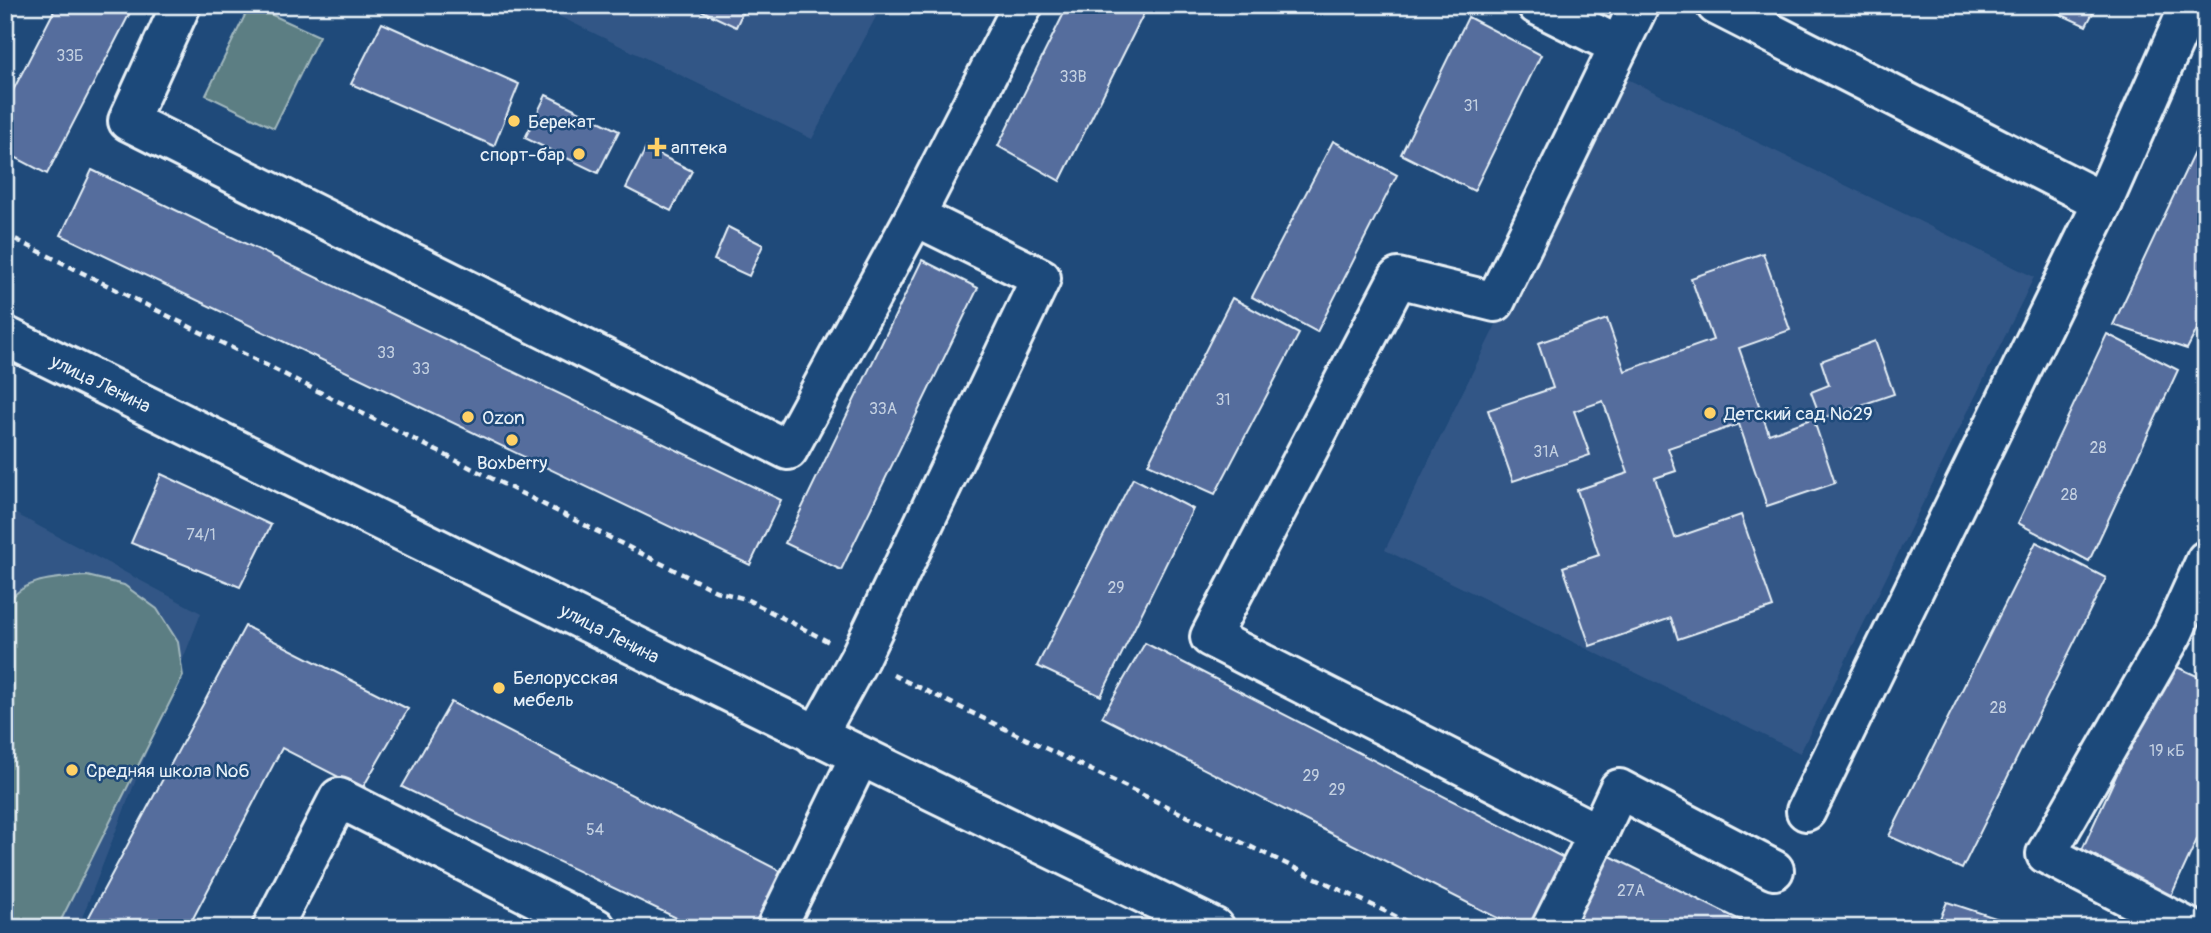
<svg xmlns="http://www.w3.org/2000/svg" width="2211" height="933" font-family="Pangolin,sans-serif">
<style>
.built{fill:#335786}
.green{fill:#5c7e83;stroke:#a2b8be;stroke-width:2}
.building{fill:#546d9d;stroke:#e8f1f8;stroke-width:2}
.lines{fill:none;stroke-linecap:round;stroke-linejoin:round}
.minor-casing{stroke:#e8f1f8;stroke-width:44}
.path{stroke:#e8f1f8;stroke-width:4.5;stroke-dasharray:7 5;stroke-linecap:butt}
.minor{stroke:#1f4a7a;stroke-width:38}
.poi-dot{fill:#ffd166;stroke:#1f4a7a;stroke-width:2.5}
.labels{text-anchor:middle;stroke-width:5;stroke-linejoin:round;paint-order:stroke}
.number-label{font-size:16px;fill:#c3d0e1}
.poi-label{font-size:19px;fill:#e8f1f8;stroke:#1f4a7a;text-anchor:start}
.street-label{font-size:19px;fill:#e8f1f8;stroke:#1f4a7a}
</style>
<rect width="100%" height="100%" fill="#1f4a7a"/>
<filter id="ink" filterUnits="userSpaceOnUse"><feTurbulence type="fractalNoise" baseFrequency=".0143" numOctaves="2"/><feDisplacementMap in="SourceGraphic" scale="14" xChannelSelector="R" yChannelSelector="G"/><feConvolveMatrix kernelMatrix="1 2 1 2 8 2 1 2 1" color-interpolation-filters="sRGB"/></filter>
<g filter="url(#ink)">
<g class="built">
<polygon points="536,5 882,5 812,139"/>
<polygon points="1619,75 2034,277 1800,753 1385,550"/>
<polygon points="5,508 201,613 78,928 5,928"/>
</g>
<g class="green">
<polygon points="250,5 319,36 274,128 206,95"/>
<path d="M87,576L124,585L157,609L178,642L183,676L57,928H5V608C20,577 58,578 87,576Z"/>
</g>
<g class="building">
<polygon points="57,5 134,5 47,174 5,152 5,106"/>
<polygon points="690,5 746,5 736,27"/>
<polygon points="1068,5 1148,5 1060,181 998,146"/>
<polygon points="2040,5 2097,5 2086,26"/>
<polygon points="1468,17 1541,55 1474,191 1401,154"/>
<polygon points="382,23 519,84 494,146 351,84"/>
<polygon points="546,95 619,131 598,173 525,138"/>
<polygon points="2206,127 2206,312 2187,349 2113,325"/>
<polygon points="1333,141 1397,175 1317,332 1252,297"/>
<polygon points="646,148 692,171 671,211 626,188"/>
<polygon points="92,170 781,500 750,565 61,235"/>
<polygon points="728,227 763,245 749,276 714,260"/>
<polygon points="1763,253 1790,330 1739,348 1769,434 1820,416 1811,392 1829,385 1821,361 1875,341 1894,394 1814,421 1835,483 1767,506 1739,424 1668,448 1676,471 1655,478 1675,538 1741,515 1773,607 1678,639 1671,618 1590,646 1563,567 1599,555 1577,490 1628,473 1603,401 1574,411 1590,455 1513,481 1488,410 1553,388 1538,343 1607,319 1625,371 1713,340 1691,278"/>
<polygon points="922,260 978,288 841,570 785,543"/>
<polygon points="1232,298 1299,334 1215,494 1148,464"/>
<polygon points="2107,334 2178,370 2089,561 2018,523"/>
<polygon points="161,474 271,525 240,587 131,543"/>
<polygon points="1133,478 1193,509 1101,696 1037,666"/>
<polygon points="2036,542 2106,578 1962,869 1889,836"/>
<polygon points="245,626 408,709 362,789 282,748 188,928 83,928"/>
<polygon points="1145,643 1570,861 1535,928 1517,928 1102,717"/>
<polygon points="2168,663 2206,680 2206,820 2171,896 2080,854"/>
<polygon points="451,702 782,872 753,928 680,928 683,921 402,787"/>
<polygon points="1602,852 1756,928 1564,928"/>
<polygon points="1947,902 2011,923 2009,928 1936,928"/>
</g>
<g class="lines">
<g class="minor-casing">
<g id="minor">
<polyline points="181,5 128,121 788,450 915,216"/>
<polyline points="1537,5 1619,46"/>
<polyline points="1716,5 2103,202 2190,5"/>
<path d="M5,336C409,533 810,734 1215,928"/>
<polyline points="816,737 859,659 1041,278 915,216 1023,5"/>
<polyline points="1806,811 2103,202"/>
<polyline points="1598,834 1619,789 1774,870"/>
<polyline points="272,928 339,798 596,928"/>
<polyline points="776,928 859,758"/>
<polyline points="1551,928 1598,834 1210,637 1398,278 1495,302 1639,5"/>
<polyline points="2189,928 2046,854 2173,633 2206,560"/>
</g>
</g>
<g class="path">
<polyline points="5,234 716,591 746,599 829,642"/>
<polyline points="893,675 1420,928"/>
</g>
<use href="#minor" class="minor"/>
</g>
</g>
<g class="poi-dot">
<circle cx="514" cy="121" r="7"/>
<path d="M653.5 136.5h7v7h7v7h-7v7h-7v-7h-7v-7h7z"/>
<circle cx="579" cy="154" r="7"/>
<circle cx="1710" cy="413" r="7"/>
<circle cx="468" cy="417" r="7"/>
<circle cx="512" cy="440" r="7"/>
<circle cx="499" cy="688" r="7"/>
<circle cx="72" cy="770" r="7"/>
</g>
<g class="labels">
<g class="number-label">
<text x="70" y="61">33Б</text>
<text x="1073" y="82">33В</text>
<text x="1471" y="111">31</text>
<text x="386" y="358">33</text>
<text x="421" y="374">33</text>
<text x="1223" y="405">31</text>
<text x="883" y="414">33А</text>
<text x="2098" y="453">28</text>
<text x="1546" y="457">31А</text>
<text x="2069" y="500">28</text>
<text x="201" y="540">74/1</text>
<text x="1116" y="593">29</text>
<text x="1998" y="713">28</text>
<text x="2167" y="756">19 кБ</text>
<text x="1311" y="781">29</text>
<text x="1337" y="795">29</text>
<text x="595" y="835">54</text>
<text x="1631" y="896">27А</text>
</g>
<g class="poi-label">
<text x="528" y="128">Берекат</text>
<text x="671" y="154">аптека</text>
<text x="565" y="161" text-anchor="end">спорт-бар</text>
<text x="1724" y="420">Детский сад №29</text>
<text x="482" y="424">Ozon</text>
<text x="512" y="469" text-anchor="middle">Boxberry</text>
<text x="513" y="684">Белорусская<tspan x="513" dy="22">мебель</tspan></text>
<text x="86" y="777">Средняя школа №6</text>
</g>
<g class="street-label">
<text transform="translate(101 383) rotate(26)" y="7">улица Ленина</text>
<text transform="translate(610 633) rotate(27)" y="7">улица Ленина</text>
</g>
</g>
<rect width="2211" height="933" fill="none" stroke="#1f4a7a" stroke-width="28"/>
<rect x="14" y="14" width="2183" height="905" fill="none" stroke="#e8f1f8" stroke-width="2.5" filter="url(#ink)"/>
</svg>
